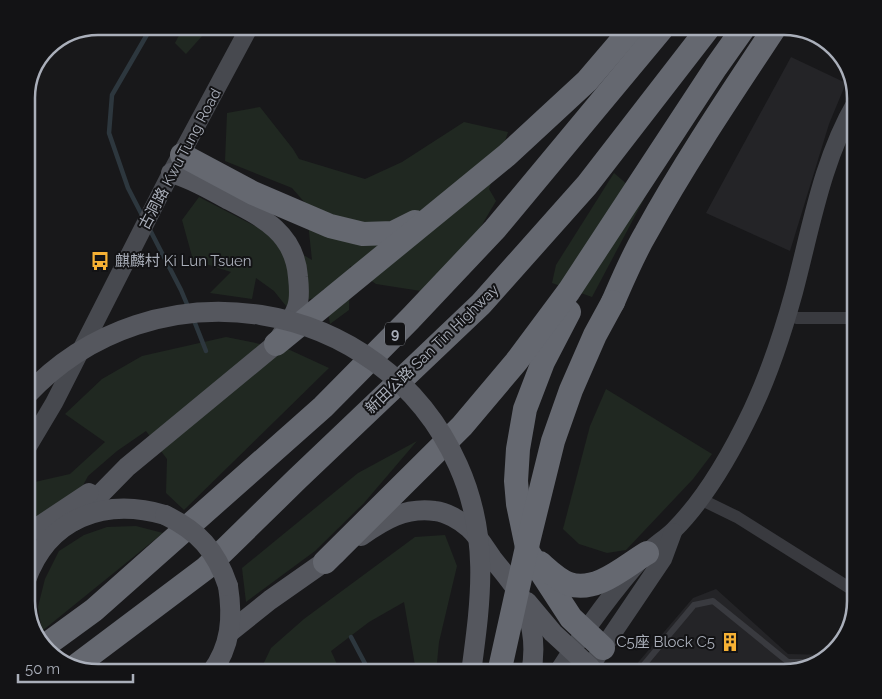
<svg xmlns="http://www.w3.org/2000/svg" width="882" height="699" font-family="Raleway,'Noto Sans SC',sans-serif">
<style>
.built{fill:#242427}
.green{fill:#202821}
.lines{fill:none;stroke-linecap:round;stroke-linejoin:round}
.stream{stroke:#2d373e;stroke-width:4.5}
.lane{stroke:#393a3f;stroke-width:6}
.street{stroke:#393a3f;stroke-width:12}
.secondary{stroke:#47494f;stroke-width:18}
.primary{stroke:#55575e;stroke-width:20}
.highway{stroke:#656870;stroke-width:24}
.primary-bridge{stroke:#55575e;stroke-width:20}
.highway-bridge{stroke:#656870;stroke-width:24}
.labels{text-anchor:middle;stroke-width:4;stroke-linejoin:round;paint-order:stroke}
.shield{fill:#131315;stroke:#7d8088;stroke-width:1}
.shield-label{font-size:14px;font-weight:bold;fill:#aaafba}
.street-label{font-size:15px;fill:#aaafba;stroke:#131315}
.poi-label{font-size:15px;fill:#aaafba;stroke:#131315;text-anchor:start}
.rim{fill:none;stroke:#aaafba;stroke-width:2.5}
</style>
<rect width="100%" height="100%" fill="#18181a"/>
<g class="built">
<polygon points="791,57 846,83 829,124 790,251 706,213"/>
<polygon points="716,589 788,654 829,655 816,665 784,673 629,673 693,598"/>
</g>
<g class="green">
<polygon points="184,26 211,26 186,54 175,43"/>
<polygon points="260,107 293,149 299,159 365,179 402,162 464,122 508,132 489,189 496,201 476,235 421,291 376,284 350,266 349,310 330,324 324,289 314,298 286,306 274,291 256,278 252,299 210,293 231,272 193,260 182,220 199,197 255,226 312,260 306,204 292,188 225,161 227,113"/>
<polygon points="614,173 644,199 592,297 552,283 556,265"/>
<polygon points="226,337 290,350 329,368 184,510 166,493 167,459 146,431 117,451 88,476 71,508 26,544 26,484 70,474 105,442 65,414 102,379 142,356"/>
<polygon points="606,389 712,454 693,479 626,550 607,553 579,544 563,529 590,426"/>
<polygon points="417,441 364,503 315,551 246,602 242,568 358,473"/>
<polygon points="136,526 163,533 42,631 38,607 45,579 59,551 84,535 107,527"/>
<polygon points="445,535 457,566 439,642 436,673 417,673 416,671 404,602 369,622 331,651 341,673 259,673 271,648 304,619 415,537"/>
</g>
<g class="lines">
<g class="stream">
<polyline points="143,217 128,188 109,133 112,95 152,26"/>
<polyline points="149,228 181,290 189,309"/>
<polyline points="193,318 206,351"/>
<polyline points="351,637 370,673"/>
</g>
<polyline class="lane" points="637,673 694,605 713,601 788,662 820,662"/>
<g class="street">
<polyline points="787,315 797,318 856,318"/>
<polyline points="700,499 737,517 856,592"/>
</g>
<g class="secondary">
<polyline points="26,450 54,403 171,173 250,26"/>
<path d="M557,673C584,631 612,592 645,555C654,545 665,539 674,530C707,497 732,452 752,410C770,372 783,332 794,292C811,228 822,160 856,102"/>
<polyline points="586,673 663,559 673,532"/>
</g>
<g class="primary">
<path d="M74,521L127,467L276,344C283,332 292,321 297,307C300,298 299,286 298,277C295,233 262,217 227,199C209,189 191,179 171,173"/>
<polyline points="26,535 89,493"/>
<path d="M361,536C384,520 405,507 435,511C446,512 460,520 469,528C478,536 485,548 492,558C505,575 521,591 527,612C534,632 535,653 531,673"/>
<path d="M26,580C48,518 104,497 165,515"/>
<polyline points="527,602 553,633 590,667"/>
<polyline points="230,632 270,600 337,553"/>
<path d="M211,673C231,646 233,618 228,586"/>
</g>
<g class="highway">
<polyline points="182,155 253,193 330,226 363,234 393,233 415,222"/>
<path d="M613,302C623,279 633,255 646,233C685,162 731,94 776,26"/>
<polyline points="569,312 543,362 525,409 518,449 516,481 518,504 528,552 571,618 603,648"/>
<polyline points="276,344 507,155 587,81 634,26"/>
<polyline points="325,562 462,426 516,362 569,291 716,67 745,26"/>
<path d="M540,563C549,571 558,580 569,584C597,593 625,566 647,553"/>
<polyline points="46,645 94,610 323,407 410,319 495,229 664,26"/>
<polyline points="77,665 206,568 297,479 481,304 587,185 710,26"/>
</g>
<g class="primary-bridge">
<path d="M26,396C153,259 381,294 458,465C490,536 481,599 471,673"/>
<path d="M165,515C198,531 216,550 228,586"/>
</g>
<polyline class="highway-bridge" points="499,673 529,538 553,441 571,390 595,335 613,302"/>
</g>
<defs>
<g id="bus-bare" transform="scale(1.5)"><path d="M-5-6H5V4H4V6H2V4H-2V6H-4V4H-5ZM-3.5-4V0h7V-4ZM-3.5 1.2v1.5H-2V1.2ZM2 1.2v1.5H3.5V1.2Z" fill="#f6b134" stroke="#131315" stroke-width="2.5" paint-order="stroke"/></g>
<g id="building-bare" transform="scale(1.5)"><path d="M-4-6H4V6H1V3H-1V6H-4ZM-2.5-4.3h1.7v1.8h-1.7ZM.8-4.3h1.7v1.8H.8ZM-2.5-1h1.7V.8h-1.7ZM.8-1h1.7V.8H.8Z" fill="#f6b134" stroke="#131315" stroke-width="2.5" paint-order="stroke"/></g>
</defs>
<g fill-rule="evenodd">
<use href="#bus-bare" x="100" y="261"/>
<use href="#building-bare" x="730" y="642"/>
</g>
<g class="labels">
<rect class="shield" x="385" y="322.5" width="20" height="23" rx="4"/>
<g class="shield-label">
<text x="395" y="339">9</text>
</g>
<g class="street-label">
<text transform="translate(180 159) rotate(-62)" y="5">古洞路 Kwu Tung Road</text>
<text transform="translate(432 349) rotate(-44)" y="5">新田公路 San Tin Highway</text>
</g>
<g class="poi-label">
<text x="115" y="266">麒麟村 Ki Lun Tsuen</text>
<text x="715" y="647" text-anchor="end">C5座 Block C5</text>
</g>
</g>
<path d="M0 0H882V699H0ZM98 35H784A63 63 0 0 1 847 98V601A63 63 0 0 1 784 664H98A63 63 0 0 1 35 601V98A63 63 0 0 1 98 35Z" fill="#131315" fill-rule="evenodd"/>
<path class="rim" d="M98 35H784A63 63 0 0 1 847 98V601A63 63 0 0 1 784 664H98A63 63 0 0 1 35 601V98A63 63 0 0 1 98 35Z"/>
<path d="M18 674v8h115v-8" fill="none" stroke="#aaafba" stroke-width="2.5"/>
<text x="25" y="674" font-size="15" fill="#aaafba" stroke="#131315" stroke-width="4" paint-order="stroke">50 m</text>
</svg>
